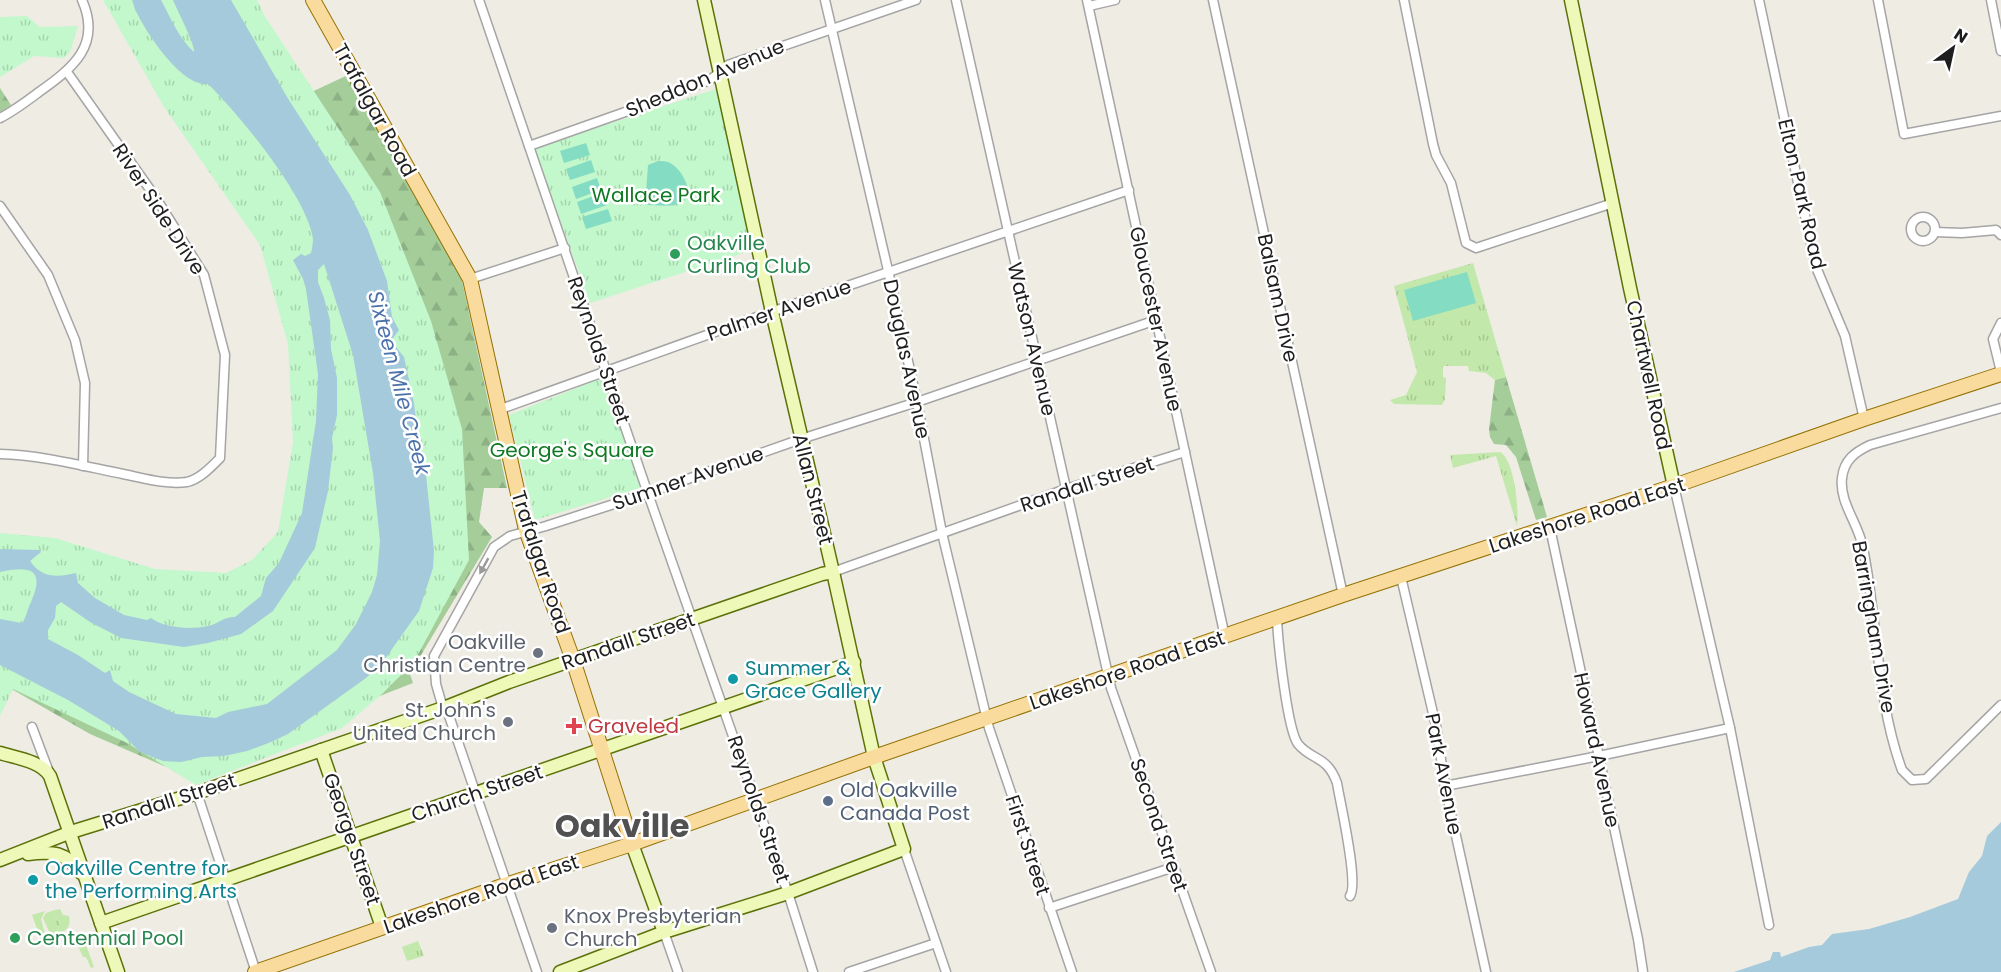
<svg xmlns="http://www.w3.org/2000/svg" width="2001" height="972" font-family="Poppins,sans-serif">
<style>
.grass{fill:url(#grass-tufts)}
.forest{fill:url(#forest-firs)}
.park{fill:url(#park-tufts)}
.garden{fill:#c3e8ab}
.pitch{fill:#84dcc2}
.water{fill:#a5cadb;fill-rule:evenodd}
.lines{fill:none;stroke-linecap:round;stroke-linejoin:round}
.street-casing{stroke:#a5a5a5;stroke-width:11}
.secondary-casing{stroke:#5c7208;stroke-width:15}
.primary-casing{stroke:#947204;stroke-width:16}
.street{stroke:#fff;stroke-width:8}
.secondary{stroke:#eef8b9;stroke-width:12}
.primary{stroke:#f9db9e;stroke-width:14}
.oneway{fill:#9a9a9a}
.leisure-dot{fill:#2e9e5b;stroke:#fff;stroke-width:2}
.worship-dot{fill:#6b7280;stroke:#fff;stroke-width:2}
.culture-dot{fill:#0f9aa8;stroke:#fff;stroke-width:2}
.health-dot{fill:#e0444e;stroke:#fff;stroke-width:2}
.service-dot{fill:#5c6f8a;stroke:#fff;stroke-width:2}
.labels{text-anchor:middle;stroke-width:5;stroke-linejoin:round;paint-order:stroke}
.street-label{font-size:20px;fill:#1e1e1e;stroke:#fff}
.park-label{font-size:20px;fill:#0e7922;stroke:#fff}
.leisure-label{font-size:20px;fill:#27864d;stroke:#fff;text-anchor:start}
.worship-label{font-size:20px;fill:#5b616d;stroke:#fff;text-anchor:end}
.culture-label{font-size:20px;fill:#0d838f;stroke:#fff;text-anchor:start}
.health-label{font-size:20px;fill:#be3a42;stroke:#fff;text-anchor:start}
.service-label{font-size:20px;fill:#4e5e75;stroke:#fff;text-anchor:start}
.water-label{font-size:21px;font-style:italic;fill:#4d73ab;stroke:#fff}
.town-label{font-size:32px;font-weight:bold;fill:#515151;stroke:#fff}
</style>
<defs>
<pattern id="grass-tufts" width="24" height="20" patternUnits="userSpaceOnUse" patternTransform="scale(1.5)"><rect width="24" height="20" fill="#c3e8ab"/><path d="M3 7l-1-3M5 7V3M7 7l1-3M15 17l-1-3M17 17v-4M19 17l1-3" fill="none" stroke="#a7c793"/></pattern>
<pattern id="forest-firs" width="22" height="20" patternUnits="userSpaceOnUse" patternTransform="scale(1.5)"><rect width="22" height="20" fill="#a4cd9a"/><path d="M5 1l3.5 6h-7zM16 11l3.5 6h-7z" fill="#8db084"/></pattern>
<pattern id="park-tufts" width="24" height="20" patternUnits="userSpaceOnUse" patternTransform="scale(1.5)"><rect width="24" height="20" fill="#c2f8cb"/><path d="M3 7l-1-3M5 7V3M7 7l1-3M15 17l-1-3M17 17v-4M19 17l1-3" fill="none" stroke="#a6d4ae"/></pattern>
</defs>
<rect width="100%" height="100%" fill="#efece4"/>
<g class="grass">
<polygon points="1473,263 1506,377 1495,380 1486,373 1469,371 1468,366 1443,366 1443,377 1446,378 1445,399 1442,405 1394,404 1390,400 1406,395 1417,372 1394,286"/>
<path d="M1500,452C1515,461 1519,509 1517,526L1496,456L1453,468L1450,455Z"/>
<polygon points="45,911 41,919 46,938 41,940 32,915"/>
<polygon points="51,911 60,922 56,935 51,936 43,918 46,913"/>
<polygon points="418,941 424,956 407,961 402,947"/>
<polygon points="85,942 94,967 91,968 86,957 83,957 78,946"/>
</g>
<g class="forest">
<polygon points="350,74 459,267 507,488 484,488 479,522 492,537 421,655 407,665 413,683 326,717 210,776 164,766 90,734 8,687 294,715 303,96"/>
<polygon points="0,88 11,105 0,112"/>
<polygon points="1506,377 1547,517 1536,520 1516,457 1506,445 1494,444 1490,437 1489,429 1495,380"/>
</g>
<g class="park">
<polygon points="103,0 257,0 264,15 380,192 431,321 462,429 469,560 414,662 382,694 342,728 196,785 127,743 13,689 0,716 0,533 55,538 155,569 226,573 252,560 278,532 293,442 288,344 260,245 164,107"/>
<polygon points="27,16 40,27 78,26 70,52 64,58 34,56 0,77 0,17"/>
<polygon points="716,89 756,249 590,303 534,148"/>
<polygon points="604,377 640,488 535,520 509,415"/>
</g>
<path class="garden" d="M60,909L63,915L69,916C71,928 67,930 56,935L60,922L51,911Z"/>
<g class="pitch">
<polygon points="586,143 590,155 564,163 560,151"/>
<polygon points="591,160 595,172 570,180 566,169"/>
<path d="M658,161C661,161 665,161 668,162C682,167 698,197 679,204C670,207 654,205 645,205L648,165Z"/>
<polygon points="597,178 601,190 576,199 572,187"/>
<polygon points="602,193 607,205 581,214 577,202"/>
<polygon points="608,209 612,221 586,229 582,217"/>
<polygon points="1467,272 1476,303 1413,321 1404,290"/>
</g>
<g class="water">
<path d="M132,0H161C170,17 180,40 194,52C195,44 178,12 173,0H231L287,97L350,195L368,230L387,281L392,317L399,330L391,341L404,357L414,403L417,430L425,462L429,465L426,467V475L434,551L433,568L419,611L382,663L366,678L288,734L271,742L247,751L224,756L202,757L181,762L163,761L140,752L119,731L68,700L0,665V619L22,623C27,616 27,610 31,602C46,568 29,566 0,572V549L40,550L41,552L30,561C42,579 58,577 76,573L78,583L95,598L124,615L147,620L151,618C165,628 190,630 208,626C219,624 222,617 235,617L261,596L266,578L279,563L302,513L316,421L318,374L306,289L303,279L293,260L301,254L305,256L311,253C312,249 313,243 313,239C308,198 239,114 208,84C182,87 147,34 137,13C134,9 134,4 132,0ZM324,264L353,355L373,473L380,541L377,575L372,592L356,624L337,650L267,704L228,712L216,718L176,714L129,692L113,681L110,670L105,673L78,655L48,639V630L55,618L56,606L61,602L90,622L121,638L184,647L208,643L241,634L273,611L315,548L328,491L333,448L332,438L337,415V378L331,349L330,320L324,298L318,282V270Z"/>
<polygon points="2001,822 2001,972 1734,972 1770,960 1773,952 1780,952 1781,957 1809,947 1822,945 1832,934 1869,929 1910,917 1958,899 1969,872 1982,856 1987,836"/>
</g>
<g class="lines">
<g class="street-casing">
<g id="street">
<polyline points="479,0 646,488 788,893 813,972"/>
<polyline points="825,0 887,266 917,402 942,533 989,728 1072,972"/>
<polyline points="956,0 1111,688 1211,972"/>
<polyline points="1087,0 1225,637"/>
<polyline points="1213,0 1343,595"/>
<polyline points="1404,0 1433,144 1436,155 1451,183 1466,243 1476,248 1613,203"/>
<polyline points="1759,0 1816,267 1845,336 1864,419"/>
<polyline points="1878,0 1904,134 2001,116"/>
<polyline points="1991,0 2001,51"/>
<polyline points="1089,6 1115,0"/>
<path d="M0,118C14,111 27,101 39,92C73,68 102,45 82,0"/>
<polyline points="529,146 628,111 710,80 728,65 916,0"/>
<polyline points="0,206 48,275 75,340 85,383 83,466"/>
<circle cx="1923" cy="229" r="12"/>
<polyline points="1935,232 1962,233 1996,230 2001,235"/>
<polyline points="470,279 565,248"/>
<polyline points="2001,323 1993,339 2001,372"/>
<path d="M2001,408L1870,445C1855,452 1844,460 1842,478C1839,503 1859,524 1863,548C1878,621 1876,699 1902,770L1912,780L1926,779L2001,705"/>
<polyline points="498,410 768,313 1129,190"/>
<path d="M0,454C41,455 83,466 123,474C143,478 166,485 187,482C200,479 211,467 220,458L225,355L204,275L156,198L67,72"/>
<polyline points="1674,486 1730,728 1769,925"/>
<polyline points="1550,528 1638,939 1643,972"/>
<polyline points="833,572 1066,489 1185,452"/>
<polyline points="1401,577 1436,726 1445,786 1486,972"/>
<path d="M1277,619C1278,641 1287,729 1298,744C1312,761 1327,755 1337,783C1340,802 1359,883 1350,896"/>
<polyline points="446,707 537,972"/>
<polyline points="443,708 436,684 434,656 494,547 510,536 546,526 648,493 801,439 917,402 1156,320"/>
<polyline points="32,727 49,772"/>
<polyline points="1445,786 1599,756 1730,728"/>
<polyline points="197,793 256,972"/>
<polyline points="904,849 946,972"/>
<polyline points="1049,908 1174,867"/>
<polyline points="664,932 678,972"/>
<polyline points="849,972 936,943"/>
</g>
</g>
<g class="secondary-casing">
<g id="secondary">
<polyline points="1571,0 1630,288 1674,486"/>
<polyline points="321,750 382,927"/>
<path d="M0,753C16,758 41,761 50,776L118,972"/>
<polyline points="632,844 664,932"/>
<path d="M28,854C53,851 66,852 81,873"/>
<polyline points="0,860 71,832 197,793 446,707 509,682 822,574 833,572"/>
<polyline points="101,923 854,662"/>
<polyline points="560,972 664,932 788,893 904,849 874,757 833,572 772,312 704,0"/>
</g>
</g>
<g class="primary-casing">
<g id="primary">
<polyline points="313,0 470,279 526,530 573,660 632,844"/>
<polyline points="255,972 499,887 632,844 874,757 1343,595 1674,486 1864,419 2001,374"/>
</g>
</g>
<use href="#street" class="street"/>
<use href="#secondary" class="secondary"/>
<use href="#primary" class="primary"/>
</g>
<defs><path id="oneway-solid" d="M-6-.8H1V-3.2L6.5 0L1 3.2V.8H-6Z" transform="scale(1.5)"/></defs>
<use class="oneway" href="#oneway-solid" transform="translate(484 566) rotate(119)"/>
<g class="leisure-dot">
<circle cx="675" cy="254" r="6"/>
<circle cx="15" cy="938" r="6"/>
</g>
<g class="worship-dot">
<circle cx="538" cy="653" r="6"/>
<circle cx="508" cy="722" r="6"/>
<circle cx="552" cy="928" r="6"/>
</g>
<g class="culture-dot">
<circle cx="733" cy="679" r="6"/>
<circle cx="33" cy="880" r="6"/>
</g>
<path class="health-dot" d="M571 717h6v6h6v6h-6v6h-6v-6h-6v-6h6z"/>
<circle class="service-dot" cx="828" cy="801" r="6"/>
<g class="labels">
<g class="street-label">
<text transform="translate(705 78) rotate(-23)" y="7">Sheddon Avenue</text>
<text transform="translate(375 110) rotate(61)" y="7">Trafalgar Road</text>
<text transform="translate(1802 194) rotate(77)" y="7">Elton Park Road</text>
<text transform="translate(159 209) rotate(57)" y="7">River Side Drive</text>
<text transform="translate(1278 298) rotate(78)" y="7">Balsam Drive</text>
<text transform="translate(779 310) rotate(-19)" y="7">Palmer Avenue</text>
<text transform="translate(1156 319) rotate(78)" y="7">Gloucester Avenue</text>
<text transform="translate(1032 339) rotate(77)" y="7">Watson Avenue</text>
<text transform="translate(599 350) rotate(71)" y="7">Reynolds Street</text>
<text transform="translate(907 359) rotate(78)" y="7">Douglas Avenue</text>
<text transform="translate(1649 375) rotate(78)" y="7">Chartwell Road</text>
<text transform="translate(688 478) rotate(-19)" y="7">Sumner Avenue</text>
<text transform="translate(1087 484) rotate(-18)" y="7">Randall Street</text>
<text transform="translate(813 489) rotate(76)" y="7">Allan Street</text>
<text transform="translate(1587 515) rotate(-18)" y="7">Lakeshore Road East</text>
<text transform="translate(541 562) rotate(72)" y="7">Trafalgar Road</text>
<text transform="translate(1874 627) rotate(80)" y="7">Barringham Drive</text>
<text transform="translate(628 641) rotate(-19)" y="7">Randall Street</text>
<text transform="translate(1127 670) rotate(-19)" y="7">Lakeshore Road East</text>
<text transform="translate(1597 750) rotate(78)" y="7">Howard Avenue</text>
<text transform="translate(1444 774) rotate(79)" y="7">Park Avenue</text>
<text transform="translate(477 793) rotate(-19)" y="7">Church Street</text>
<text transform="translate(169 801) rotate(-18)" y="7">Randall Street</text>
<text transform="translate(759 809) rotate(71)" y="7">Reynolds Street</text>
<text transform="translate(1159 825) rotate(71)" y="7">Second Street</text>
<text transform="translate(352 839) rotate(71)" y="7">George Street</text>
<text transform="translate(1028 845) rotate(72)" y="7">First Street</text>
<text transform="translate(481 894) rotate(-19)" y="7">Lakeshore Road East</text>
</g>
<g class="park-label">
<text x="656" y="202">Wallace Park</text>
<text x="572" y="457">George's Square</text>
</g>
<g class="leisure-label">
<text x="687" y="250">Oakville<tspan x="687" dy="23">Curling Club</tspan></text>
<text x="27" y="945">Centennial Pool</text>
</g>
<g class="worship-label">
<text x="526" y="649">Oakville<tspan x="526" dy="23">Christian Centre</tspan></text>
<text x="496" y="717">St. John's<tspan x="496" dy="23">United Church</tspan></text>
<text x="564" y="923" text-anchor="start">Knox Presbyterian<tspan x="564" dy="23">Church</tspan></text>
</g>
<g class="culture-label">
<text x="745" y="675">Summer &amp;<tspan x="745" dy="23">Grace Gallery</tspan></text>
<text x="45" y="875">Oakville Centre for<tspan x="45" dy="23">the Performing Arts</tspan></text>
</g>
<g class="health-label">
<text x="588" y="733">Graveled</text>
</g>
<g class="service-label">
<text x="840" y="797">Old Oakville<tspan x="840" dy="23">Canada Post</tspan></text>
</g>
<g class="water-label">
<text transform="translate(399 383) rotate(75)" y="7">Sixteen Mile Creek</text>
</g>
<g class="town-label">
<text x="622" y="837">Oakville</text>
</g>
</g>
<g transform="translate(1953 48) rotate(33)" stroke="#ffffff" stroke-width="4.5" paint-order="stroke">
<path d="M0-4.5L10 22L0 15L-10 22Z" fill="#1e1e1e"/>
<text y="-9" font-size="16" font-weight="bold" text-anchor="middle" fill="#1e1e1e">N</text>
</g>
</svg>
